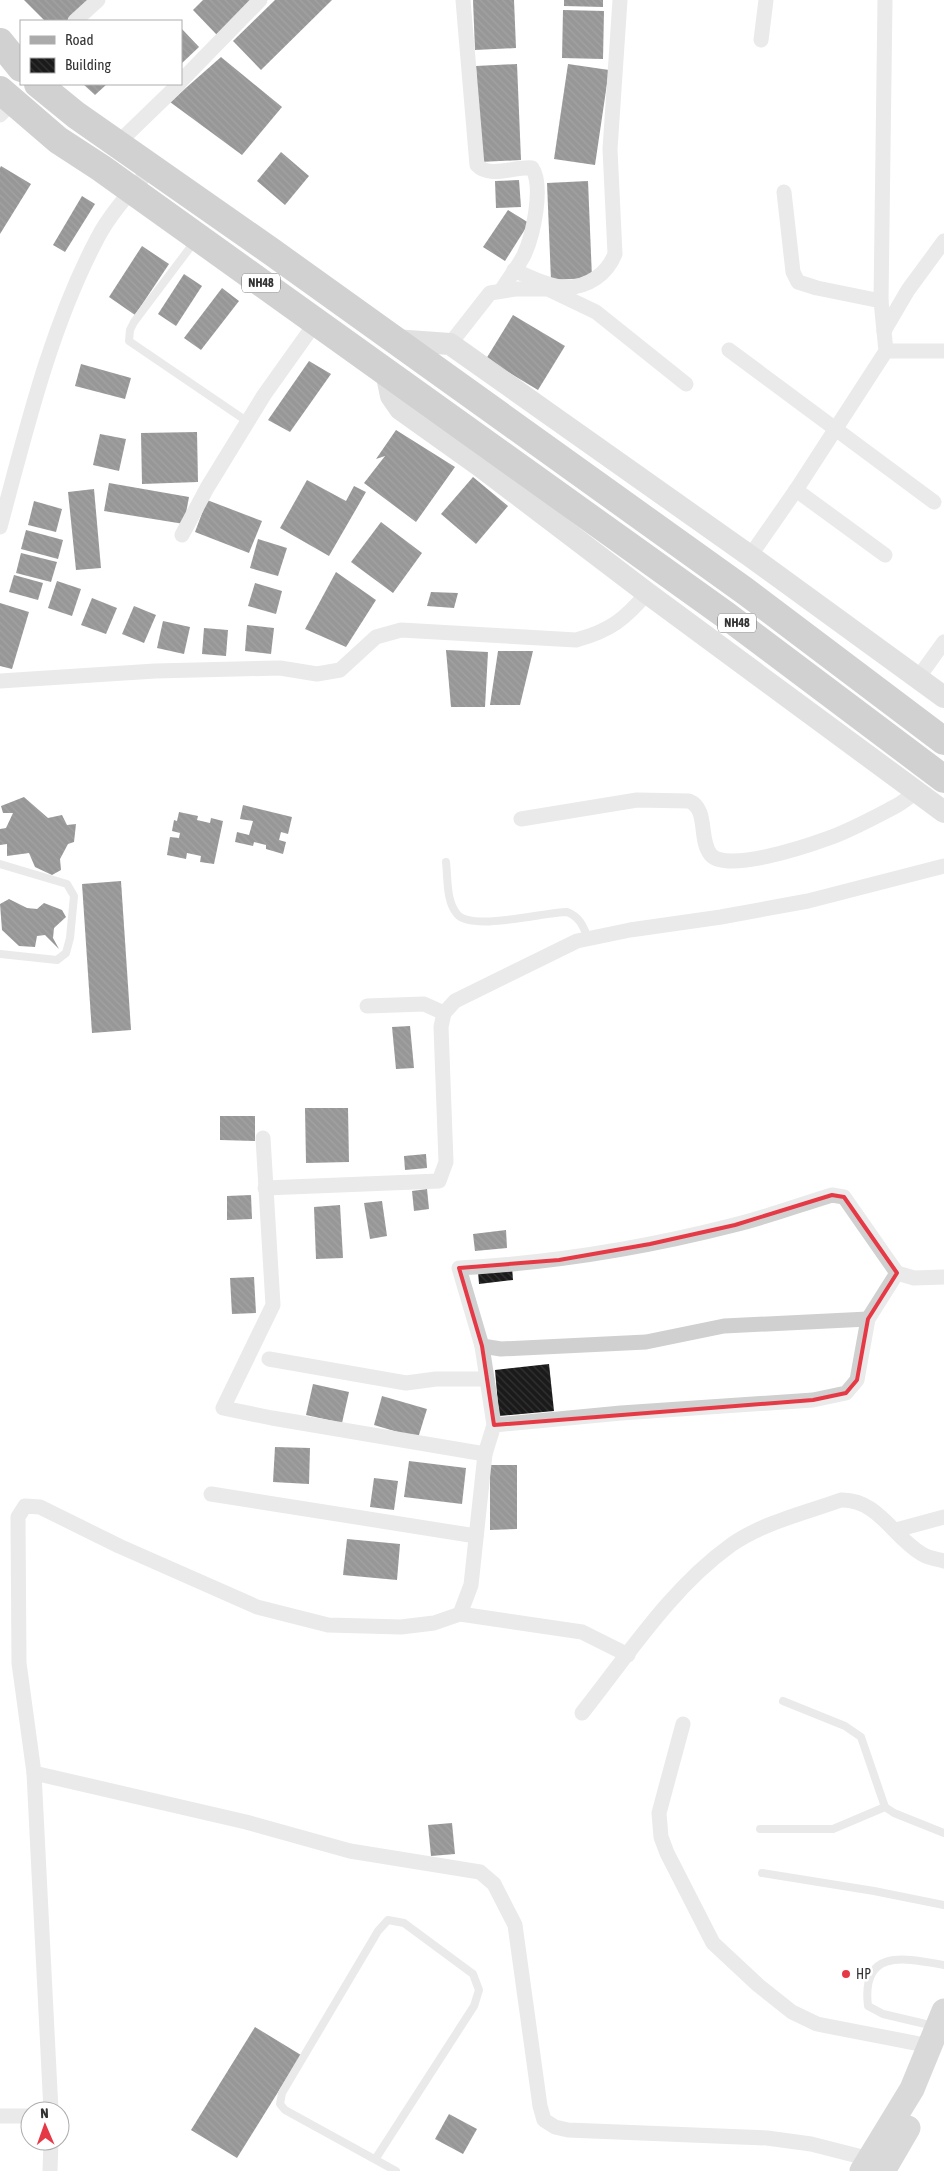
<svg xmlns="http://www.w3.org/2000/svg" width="944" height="2171" font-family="'Asap Condensed',sans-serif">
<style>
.building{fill:url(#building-back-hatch)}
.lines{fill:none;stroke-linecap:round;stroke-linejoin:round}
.lane{stroke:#d0d0d0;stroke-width:8}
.street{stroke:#d0d0d0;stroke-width:15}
.secondary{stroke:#bdbdbd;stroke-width:22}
.primary{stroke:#ababab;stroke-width:25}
.highway{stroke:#9a9a9a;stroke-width:28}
.marked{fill:none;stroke:#e63946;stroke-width:4;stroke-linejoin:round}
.poi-dot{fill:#e63946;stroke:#fff;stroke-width:2}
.labels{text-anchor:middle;stroke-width:5;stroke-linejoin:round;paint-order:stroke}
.shield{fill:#fff;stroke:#707070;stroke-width:1}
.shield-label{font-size:12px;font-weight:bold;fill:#333}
.poi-label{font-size:14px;fill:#333;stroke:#fff;text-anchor:start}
</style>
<defs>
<pattern id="building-back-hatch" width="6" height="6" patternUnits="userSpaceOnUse" patternTransform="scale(1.25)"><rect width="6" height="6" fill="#1a1a1a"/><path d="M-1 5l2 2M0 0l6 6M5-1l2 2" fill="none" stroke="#333"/></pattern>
</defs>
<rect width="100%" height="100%" fill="#fff"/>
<g class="building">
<polygon points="24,0 91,0 68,21 45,21"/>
<polygon points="203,0 254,0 217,35 193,10"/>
<polygon points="275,0 332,0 261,70 233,41"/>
<polygon points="473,0 514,0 516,48 475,50"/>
<polygon points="564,0 603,0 603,7 564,6"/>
<polygon points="563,10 604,11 603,59 562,58"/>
<polygon points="181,28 199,47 181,64"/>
<polygon points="221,57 282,107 242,155 170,102"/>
<polygon points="517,64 521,160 480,162 476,66"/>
<polygon points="568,64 609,70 595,165 554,159"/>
<polygon points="83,84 107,84 95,95"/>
<polygon points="281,152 309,176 285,205 257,181"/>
<polygon points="1,166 31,184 0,234 0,168"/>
<polygon points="519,180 521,207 496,208 495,181"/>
<polygon points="588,181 592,278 551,280 547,183"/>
<polygon points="82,196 95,204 65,252 53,245"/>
<polygon points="508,210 529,223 505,261 483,247"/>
<polygon points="142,246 169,264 135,315 109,297"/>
<polygon points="184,274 202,286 176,326 158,314"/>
<polygon points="222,288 239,301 201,350 184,338"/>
<polygon points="513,315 565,346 538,390 486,359"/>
<polygon points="309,361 331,374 290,432 268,420"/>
<polygon points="81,364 131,378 125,399 75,386"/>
<polygon points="396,430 455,467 416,522 364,483 385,456 376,459"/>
<polygon points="197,432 198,482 142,484 141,433"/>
<polygon points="100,434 126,439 119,471 93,465"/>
<polygon points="473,477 508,506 476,544 441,514"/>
<polygon points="307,480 346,501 354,486 366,492 329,556 280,528"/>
<polygon points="109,483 189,497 184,524 104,511"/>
<polygon points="94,489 101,568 76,570 68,492"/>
<polygon points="207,500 262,521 249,553 195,532"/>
<polygon points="34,501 62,509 56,532 28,525"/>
<polygon points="381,522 422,553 393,593 351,562"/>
<polygon points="26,530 63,540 58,559 21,549"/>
<polygon points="258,539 287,548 278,576 250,568"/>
<polygon points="21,553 57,562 51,582 16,573"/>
<polygon points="336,572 376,600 346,647 305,629"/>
<polygon points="14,575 43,583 38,600 9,592"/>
<polygon points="57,581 81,589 72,616 48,608"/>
<polygon points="255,583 282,591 276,614 248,606"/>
<polygon points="431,592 458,593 454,608 427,606"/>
<polygon points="92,598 117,608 106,634 81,625"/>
<polygon points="0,603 29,612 12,669 0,666"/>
<polygon points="134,606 156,615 144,643 122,634"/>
<polygon points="163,621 190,627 184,654 157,648"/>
<polygon points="247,625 274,628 271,654 245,651"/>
<polygon points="204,628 228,630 226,656 202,654"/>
<polygon points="446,650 488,652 485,707 451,707"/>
<polygon points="498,651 533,651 520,705 490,705"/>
<polygon points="24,797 48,818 62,815 67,825 76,824 74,842 68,844 60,859 61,870 52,875 35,867 29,853 7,856 7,844 0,845 0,829 6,828 13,813 3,813 1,806"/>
<polygon points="243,805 292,817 288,834 281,832 279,840 286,842 283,854 266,849 266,845 254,842 253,846 235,842 237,832 249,835 253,821 240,819"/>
<polygon points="179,812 198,816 197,820 210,823 211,818 223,821 214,864 200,862 201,856 187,853 186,859 167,855 170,837 179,838 180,833 172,831 174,820 177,821"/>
<polygon points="121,881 131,1030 92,1033 82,884"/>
<polygon points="9,899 27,908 37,909 44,903 62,910 66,917 54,928 53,938 59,949 45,935 37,936 35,947 19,946 2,930 0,904"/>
<polygon points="410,1026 414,1068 396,1069 392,1027"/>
<polygon points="305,1108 348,1108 349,1162 306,1163"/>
<polygon points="220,1116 255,1116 255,1141 220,1140"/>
<polygon points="426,1154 427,1168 405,1170 404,1156"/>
<polygon points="427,1189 429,1209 414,1211 412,1191"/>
<polygon points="251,1195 252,1219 227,1220 227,1196"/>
<polygon points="382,1201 387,1236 370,1239 364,1203"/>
<polygon points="340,1205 343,1258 316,1259 314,1207"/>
<polygon points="506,1230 507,1248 475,1251 473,1234"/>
<polygon points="512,1267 513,1280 479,1284 478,1271"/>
<polygon points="254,1277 256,1313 232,1314 230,1278"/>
<polygon points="549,1364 554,1411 499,1416 495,1370"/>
<polygon points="313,1384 349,1392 342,1423 306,1415"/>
<polygon points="382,1396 427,1409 418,1438 374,1425"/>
<polygon points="275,1447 310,1448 309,1484 273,1482"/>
<polygon points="409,1461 466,1468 462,1504 404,1497"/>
<polygon points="490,1465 517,1465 517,1529 490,1530"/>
<polygon points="374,1478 398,1481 394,1510 370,1507"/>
<polygon points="347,1539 400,1544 397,1580 343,1575"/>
<polygon points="452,1823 455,1854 431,1856 428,1825"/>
<polygon points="255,2027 301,2055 237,2158 191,2130"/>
<polygon points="449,2114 477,2129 463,2154 435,2139"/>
</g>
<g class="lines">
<g class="lane">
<polyline points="195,241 134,322 130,330 129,341 248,422"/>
<path d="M446,862C448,879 446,901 457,914C472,932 544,912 567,912C580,917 583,926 588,938"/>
<polyline points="0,864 67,884 74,896 70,938 66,953 57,960 0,954"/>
<polyline points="783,1701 845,1726 861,1737 885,1807 894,1813 944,1833"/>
<polyline points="760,1829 833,1829 885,1807"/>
<polyline points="762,1873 874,1891 944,1905"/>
<path d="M934,2026L883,2014L868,2006C861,1948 904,1958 944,1965"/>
<polyline points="376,2158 474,2006 479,1990 473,1974 404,1923 388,1920 378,1931 282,2093 280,2104 285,2110 396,2171"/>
</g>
<g class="street">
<path d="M463,0L477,165C490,179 515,166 532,168C544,186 533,236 524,255C518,267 508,279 501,291"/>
<polyline points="75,21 98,0"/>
<polyline points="761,40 766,0"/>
<polyline points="181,81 260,0"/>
<polyline points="0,115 13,102"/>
<polyline points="118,143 179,84"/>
<polyline points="784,192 793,272 798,282 817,288 881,301"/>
<path d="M514,270C542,283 568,297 596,278C605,272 611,264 615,254L610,149L620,0"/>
<polyline points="884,331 908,290 944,241"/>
<polyline points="450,344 490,293 515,289 548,289 596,312 686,384"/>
<polyline points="729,350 934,502"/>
<polyline points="886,351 944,351"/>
<polyline points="796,490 885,555"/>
<path d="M0,527C26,431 50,328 97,239C110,213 133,189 152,167"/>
<polyline points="182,535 207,488 264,395 316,322"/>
<polyline points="750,556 796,490 886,351 881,301 885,0"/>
<polyline points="918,678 944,642"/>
<path d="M0,681L155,671L280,668L317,674L340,670L376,637L401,630L576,640C610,631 625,619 647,593"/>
<path d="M521,819L637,800L689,801C709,809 698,840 711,855C727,873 807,846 829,838C851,830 873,818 894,807C902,803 909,797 916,792"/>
<polyline points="367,1006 424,1004 444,1013"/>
<polyline points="263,1138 273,1305 223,1408 272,1418 485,1454"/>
<polyline points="265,1188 439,1181 446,1162 441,1027 444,1013 455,1001 577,941 630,930 721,917 808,901 944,866"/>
<polyline points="897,1273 914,1278 944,1277"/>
<polyline points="482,1346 501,1349 646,1342 724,1326 868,1319"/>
<polyline points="269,1359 406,1383 436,1379 487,1379"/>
<path d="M494,1425L482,1346L459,1268C552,1263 644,1248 734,1225C767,1217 799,1205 832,1195L844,1197L897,1273L868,1319L857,1380L846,1393L813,1400L621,1413L494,1425L485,1454L471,1585L460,1614L434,1623L401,1627L328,1625L257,1607L119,1546L40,1507L25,1506L18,1517L19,1663L34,1773L246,1822L350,1851L480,1872L494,1884L515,1925L540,2106L544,2120L555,2127L568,2130L767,2138L811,2144L870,2159"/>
<polyline points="211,1494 476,1536"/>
<polyline points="896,1530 944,1517"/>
<polyline points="460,1614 582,1632 628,1655"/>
<path d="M582,1713C628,1655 671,1588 731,1545C762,1523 805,1513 841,1500C878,1499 893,1537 922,1554C928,1558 937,1559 944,1561"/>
<polyline points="683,1724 659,1813 661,1837 667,1853 713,1943 758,1985 792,2012 817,2024 930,2046"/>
<polyline points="34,1773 51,2111"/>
<polyline points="0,2116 30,2116"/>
<polyline points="50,2171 51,2141"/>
</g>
<g class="secondary">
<polyline points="394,340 450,344 750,556 944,697"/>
<polyline points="386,372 391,396 400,409 480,466 647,593 944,812"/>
</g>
<g class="primary">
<polyline points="862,2171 912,2089 944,2011"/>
<polyline points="883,2171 908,2128"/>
</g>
<g class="highway">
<polyline points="0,42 21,68"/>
<polyline points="38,84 76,115 272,252 745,591 944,741"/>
<polyline points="0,90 58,140 101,168 727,616 944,779"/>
</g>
</g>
<path d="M0 0H944V2171H0ZM832,1195L844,1197L897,1273L868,1319L857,1380L846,1393L813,1400L494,1425L482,1346L459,1268L559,1260L650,1244L735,1225Z" fill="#fff" fill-opacity=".55" fill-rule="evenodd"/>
<path class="marked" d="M832,1195L844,1197L897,1273L868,1319L857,1380L846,1393L813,1400L494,1425L482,1346L459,1268L559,1260L650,1244L735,1225Z"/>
<circle class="poi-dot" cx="846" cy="1974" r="5"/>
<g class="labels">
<g class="shield">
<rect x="242" y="273.5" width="38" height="19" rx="4"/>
<rect x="718" y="613.5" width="38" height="19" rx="4"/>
</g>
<g class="shield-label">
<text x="261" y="287">NH48</text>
<text x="737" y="627">NH48</text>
</g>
<g class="poi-label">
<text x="856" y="1979">HP</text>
</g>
</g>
<rect x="20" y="20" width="162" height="65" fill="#ffffff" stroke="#adadad"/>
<rect x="30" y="36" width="25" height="8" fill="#ababab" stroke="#adadad"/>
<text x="65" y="45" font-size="15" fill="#333333">Road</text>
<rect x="30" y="58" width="25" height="15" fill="url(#building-back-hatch)" stroke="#adadad"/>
<text x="65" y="70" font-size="15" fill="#333333">Building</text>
<g transform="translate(45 2126) rotate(358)"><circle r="24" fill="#ffffff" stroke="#adadad"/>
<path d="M0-4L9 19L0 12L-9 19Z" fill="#e63946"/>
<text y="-8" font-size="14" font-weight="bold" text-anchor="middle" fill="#333333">N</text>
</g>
</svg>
